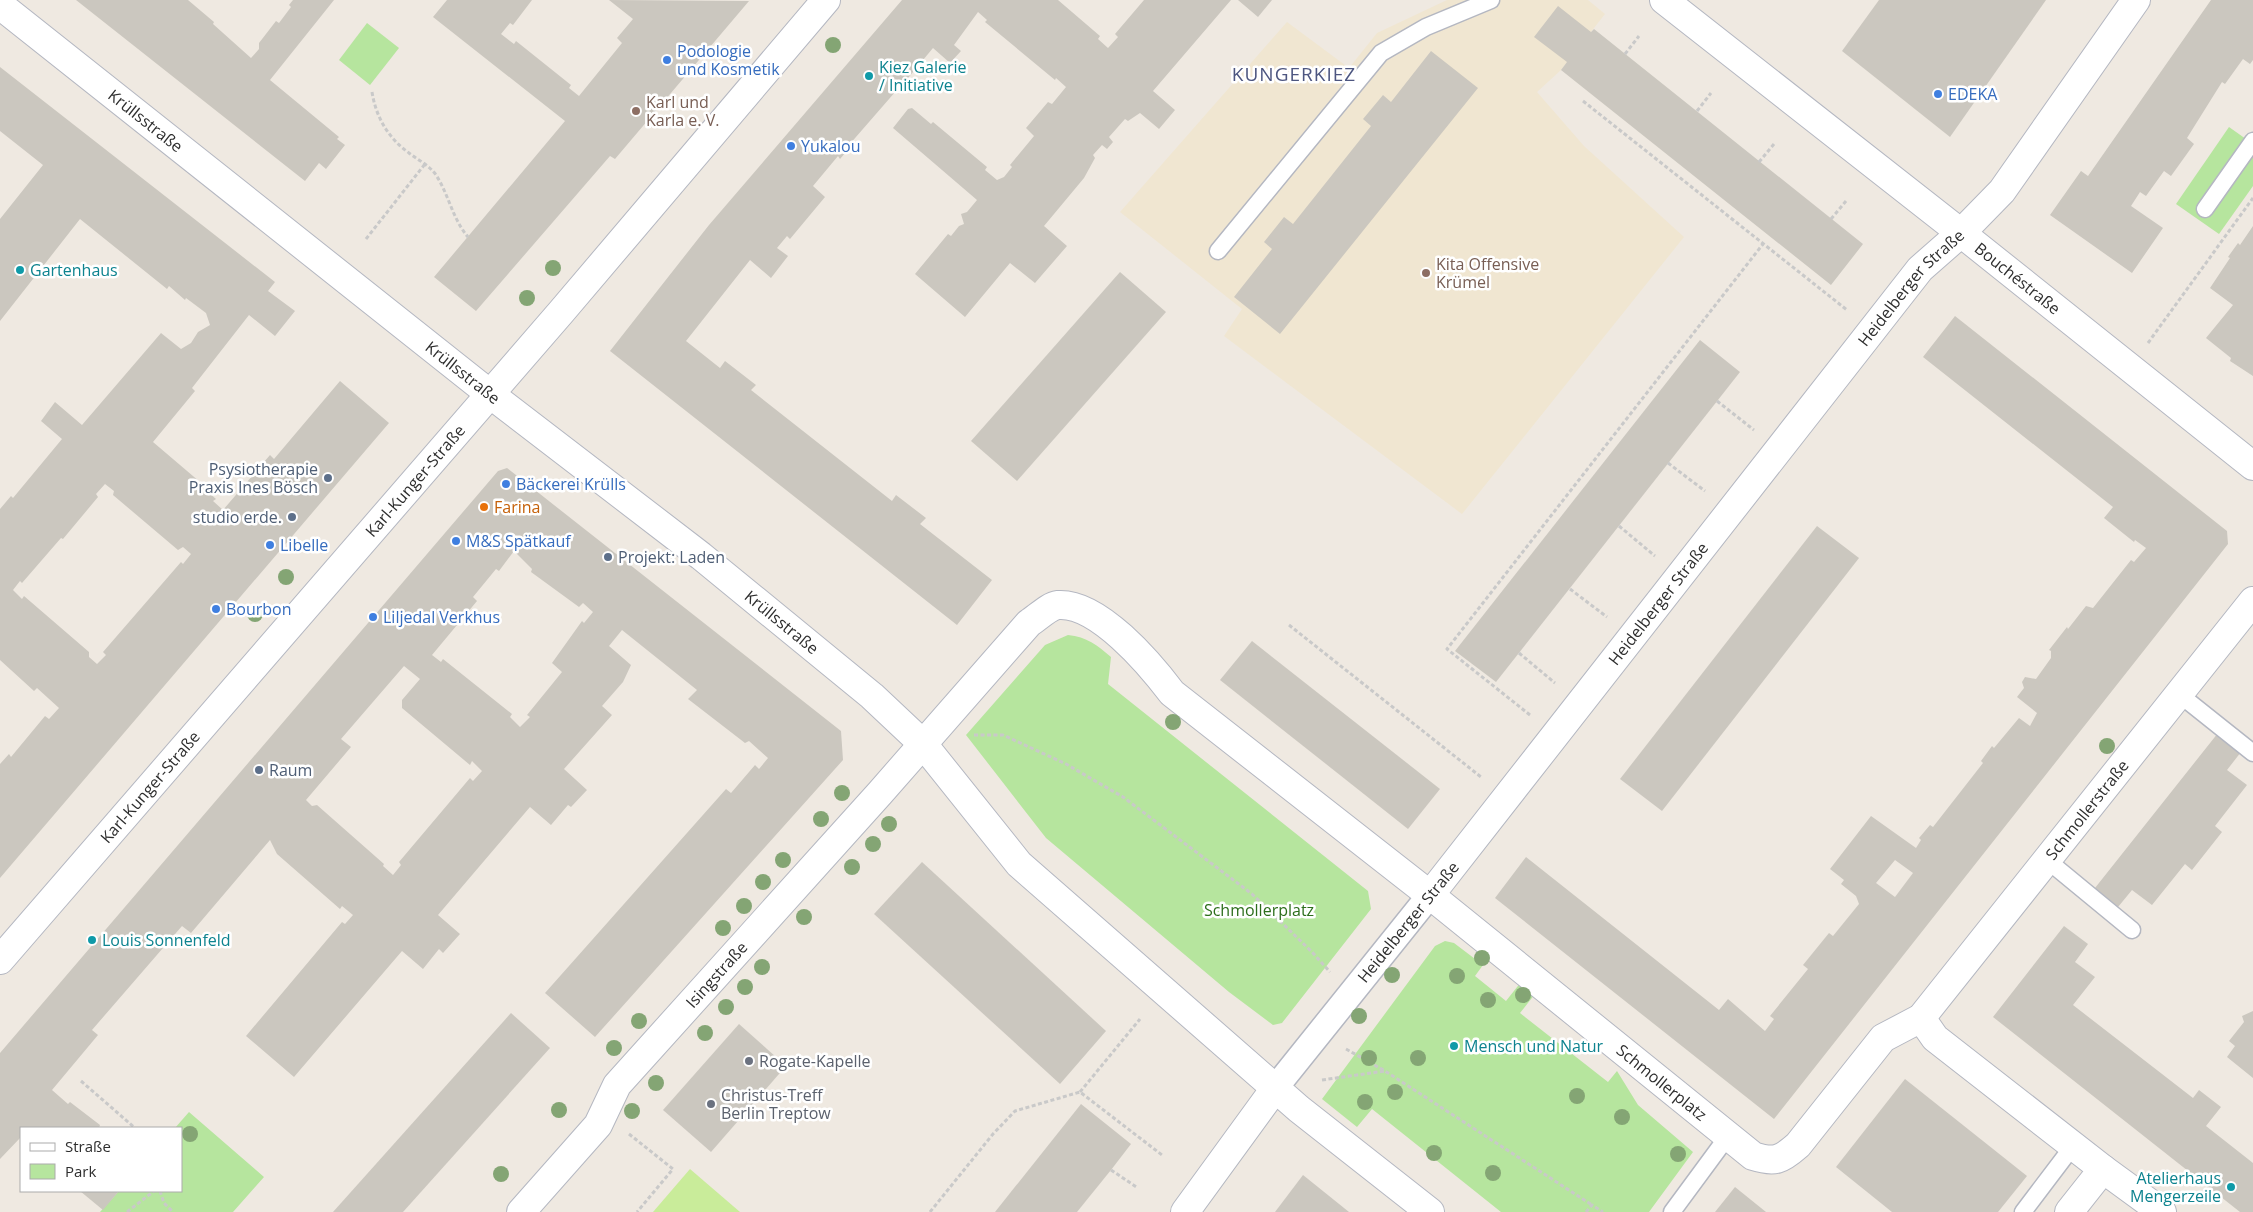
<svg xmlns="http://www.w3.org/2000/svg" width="2253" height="1212" font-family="'Open Sans',sans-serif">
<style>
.education{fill:#f0e6d1}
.green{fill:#b6e59e}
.pitch{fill:#c9ec9a}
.building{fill:#cbc7bf;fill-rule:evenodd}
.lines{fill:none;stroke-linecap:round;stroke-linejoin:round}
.service-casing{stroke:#b4b7c1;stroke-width:19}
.pedestrian-casing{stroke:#b4b7c1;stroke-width:28}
.minor-casing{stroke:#b4b7c1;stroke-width:30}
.path{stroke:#c9c9c9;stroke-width:3;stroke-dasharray:4 2.5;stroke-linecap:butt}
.service{stroke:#fff;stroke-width:16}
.pedestrian{stroke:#fff;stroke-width:25}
.minor{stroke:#fff;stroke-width:28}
.tree{fill:#84a574}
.shop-dot{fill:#3f7fe0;stroke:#fff;stroke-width:2}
.culture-dot{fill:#0f9aa8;stroke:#fff;stroke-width:2}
.education-dot{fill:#8d6e63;stroke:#fff;stroke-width:2}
.service-dot{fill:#5c6f8a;stroke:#fff;stroke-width:2}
.food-dot{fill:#e8710a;stroke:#fff;stroke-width:2}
.worship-dot{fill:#6b7280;stroke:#fff;stroke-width:2}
.labels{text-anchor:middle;stroke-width:5;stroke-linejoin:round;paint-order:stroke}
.shop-label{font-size:16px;fill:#366cbe;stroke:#fff;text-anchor:start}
.culture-label{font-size:16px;fill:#0d838f;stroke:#fff;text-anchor:start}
.education-label{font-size:16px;fill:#785e54;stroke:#fff;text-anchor:start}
.street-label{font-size:16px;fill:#2e2e2e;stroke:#fff}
.service-label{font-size:16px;fill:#4e5e75;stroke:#fff;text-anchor:end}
.food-label{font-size:16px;fill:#c56008;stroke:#fff;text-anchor:start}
.park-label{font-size:16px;fill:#2c6e1b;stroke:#fff}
.worship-label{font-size:16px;fill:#5b616d;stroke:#fff;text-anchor:start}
.quarter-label{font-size:19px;letter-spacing:1px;fill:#4d5680;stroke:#fff}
</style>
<rect width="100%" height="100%" fill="#efe9e1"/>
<polygon class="education" points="1447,0 1588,0 1605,14 1561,70 1537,92 1584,146 1684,237 1462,514 1224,336 1242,309 1120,212 1287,22 1349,68 1377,33"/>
<g class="green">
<polygon points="367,23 399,48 370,85 339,60"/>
<polygon points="2229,127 2253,144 2253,186 2219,234 2176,204"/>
<path d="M1068,635C1087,637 1097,645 1111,657L1108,684L1368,891L1371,909L1282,1023L1273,1025L1229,992L1046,838L966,735L1045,645Z"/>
<polygon points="1445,941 1454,943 1483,965 1475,976 1506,1001 1521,982 1535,994 1520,1013 1608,1082 1617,1071 1638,1105 1693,1152 1649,1212 1501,1212 1372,1109 1357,1127 1322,1099 1435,946"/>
<polygon points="189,1112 264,1177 233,1212 100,1212 119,1191 181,1191 181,1128 175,1128"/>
</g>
<polygon class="pitch" points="690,1169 740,1212 653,1212"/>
<g class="building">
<polygon points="76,0 188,0 214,22 213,24 251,58 259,49 259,43 276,21 279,23 291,7 289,5 293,0 334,0 270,80 339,137 337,139 345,145 326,169 319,163 305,181"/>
<polygon points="447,0 532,0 513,25 510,23 501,34 514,44 516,41 571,85 569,88 579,96 622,43 617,38 633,19 609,0 749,1 615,159 610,156 476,311 434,277 565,121 433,17"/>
<polygon points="902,0 1058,0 1100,36 1098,39 1108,48 1118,37 1115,34 1144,0 1231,0 1153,91 1175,110 1159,129 1140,113 1128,121 1125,119 1109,137 1113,142 1107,149 1102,145 1093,155 1095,158 1084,178 1044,226 1067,246 1035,283 1010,263 965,317 915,274 948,234 951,236 959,226 964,224 961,214 967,212 977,200 893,128 908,109 912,108 931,124 933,122 987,167 985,170 997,180 1004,177 1012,167 1010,165 1034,136 1026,128 1048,102 1052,104 1066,87 1056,78 1055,80 985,22 987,20 978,12 954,45 961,51 950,63 933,48 908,78 909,79 898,92 896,91 849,145 851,146 840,159 838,156 813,186 825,197 790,239 787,236 777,248 788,256 771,278 750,260 686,341 720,368 725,361 756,385 751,390 892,501 896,495 926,518 920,524 992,580 957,625 610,351 709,225"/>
<polygon points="1238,0 1272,0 1258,17"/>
<polygon points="1879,0 2046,0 1950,137 1842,51"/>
<polygon points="2211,0 2253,0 2253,60 2250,64 2243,59 2225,84 2222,82 2187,138 2194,144 2171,176 2164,171 2146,196 2140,192 2131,206 2163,228 2132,273 2050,215 2081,171 2088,176"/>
<polygon points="1558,6 1591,32 1594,29 1863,244 1831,285 1561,70 1567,62 1534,37"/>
<polygon points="1431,51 1478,88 1280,334 1234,297 1272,249 1264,242 1284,217 1293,224 1371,126 1363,119 1383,95 1391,102"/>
<path d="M0,67L275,282L268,291L295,311L275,336L249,315L192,388L195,391L153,442L200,482L199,484L216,499L213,501L223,510L270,455L274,459L340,381L389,423L0,878V764L9,754L11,757L45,716L49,719L59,708L37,688L34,691L0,660V509L11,496L13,498L62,439L41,421L55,402L82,425L161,333L181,349L191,343L198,332L210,325L206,313L186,298L185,300L169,286L167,289L80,219L0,321V219L43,165L0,131ZM105,484L114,491L113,495L178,550L183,547L191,554L183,564L181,562L103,652L106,655L97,664L89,657V652L24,596L22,599L13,590L20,581L22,583L61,538L63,539L98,497L96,494Z"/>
<polygon points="2253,226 2253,376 2230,361 2231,358 2206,338 2233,305 2210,288 2230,258 2228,257 2238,243 2240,245"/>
<polygon points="1120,272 1166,312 1017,481 971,441"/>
<path d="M1955,316L2227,531L2228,544L1774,1119L1495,898L1526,857L1719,1010L1728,999L1765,1031L1774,1019L1770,1016L1808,969L1803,965L1829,933L1833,936L1859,904L1856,896L1841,884L1844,880L1830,869L1871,816L1916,848L1921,840L1919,838L1930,825L1933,827L1983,763L1981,761L1992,746L1994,748L2019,718L2030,726L2037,713L2017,697L2024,688L2022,682L2025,677L2036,679L2051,658V651L2049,650L2067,627L2068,629L2086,606L2093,608L2131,560L2134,562L2146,548L2135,540L2134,542L2104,518L2113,507L1923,357ZM1895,860L1913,873L1895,897L1876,883Z"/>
<polygon points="1700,340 1740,372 1496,682 1455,651"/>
<path d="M507,468L841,731L843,760L595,1037L545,993L726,789L731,793L755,765L759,769L768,758L749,741L745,743L688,699L697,690L622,630L609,646L631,665L623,682L602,706L612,715L564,769L587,790L571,807L568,805L551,825L530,807L438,915L460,934L443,953L439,949L423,969L402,951L294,1077L246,1036L342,922L345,924L353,915L342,906L340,909L277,854L270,840L191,933L182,926L92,1030L98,1035L52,1090L68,1104L70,1102L100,1125L99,1128H21V1137L0,1159V1053L498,471ZM514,551L532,569L531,572L579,607L583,603L593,612L584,623L582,621L552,663L562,672L527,715L530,717L520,727L510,717L512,714L443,659L441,662L432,655L477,601L473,597L496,569L499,571ZM404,666L420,679L402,700V708L470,765L472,761L482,771L473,781L470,778L399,862L401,865L393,875L383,866L384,864L317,805L312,806L306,800L351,747L341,739Z"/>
<polygon points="1817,526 1859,558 1662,811 1620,779"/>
<polygon points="1252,641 1440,789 1408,829 1220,680"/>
<polygon points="2218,733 2241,752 2227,770 2247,785 2215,826 2222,832 2192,870 2185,864 2152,905 2132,890 2118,907 2095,888"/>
<polygon points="922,862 1106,1031 1060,1084 874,914"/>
<polygon points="2064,926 2088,944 2075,962 2095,977 2073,1005 2193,1098 2199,1090 2221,1107 2206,1126 2253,1163 2253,1212 2240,1212 1993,1017"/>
<polygon points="2253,1011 2253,1078 2227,1057 2235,1046 2229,1041 2244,1022 2242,1016"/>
<polygon points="511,1013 550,1048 403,1212 333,1212"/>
<polygon points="739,1024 786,1066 711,1152 663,1110"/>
<polygon points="1905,1079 2027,1176 1998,1212 1892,1212 1836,1167"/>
<polygon points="1081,1104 1131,1144 1111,1170 1077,1212 995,1212"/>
<polygon points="1303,1175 1349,1212 1275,1212"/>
<polygon points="1735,1187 1766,1212 1715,1212"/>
<polygon points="80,1191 119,1191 103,1210"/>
</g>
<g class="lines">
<g class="service-casing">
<g id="service">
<polyline points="2205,209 2253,141"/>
<polyline points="1218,251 1381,53 1426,27 1491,0"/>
<polyline points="2179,694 2253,753"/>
<polyline points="2047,860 2132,930"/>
<polyline points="1672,1212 1728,1136"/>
<polyline points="2023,1212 2073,1146"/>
</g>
</g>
<g class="pedestrian-casing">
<polyline id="pedestrian" points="1276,1087 1430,895"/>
</g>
<g class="minor-casing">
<g id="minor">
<path id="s1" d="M1664,0L1961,233L2253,466"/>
<path id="s2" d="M0,5L490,394L701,556L872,696L923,744L1019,864L1299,1109L1430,1212"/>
<path id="s3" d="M1430,895L1920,269L1961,233L2002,191L2136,0"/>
<path id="s4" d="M0,960L562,311L826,0"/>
<polyline points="1921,1018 1935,1038 2103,1169 2162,1212"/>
<path id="s5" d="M521,1212L598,1125L617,1085L880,793L1029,623C1037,618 1049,606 1058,605C1098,602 1150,664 1172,693L1430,895L1753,1156C1775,1163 1781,1160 1798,1145L1883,1038L1921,1018L2253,601"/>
<polyline points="1185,1212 1276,1087"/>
<polyline points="2069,1212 2103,1169"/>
</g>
</g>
<g class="path">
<polyline points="1625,54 1639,36"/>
<path d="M372,92C376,117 388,138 409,153C418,160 429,165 436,175C449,195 452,218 468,237"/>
<polyline points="1583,101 1847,310"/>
<polyline points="1697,111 1711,93"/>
<polyline points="1759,162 1774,144"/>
<polyline points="1831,219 1846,201"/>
<polyline points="366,239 425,164"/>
<polyline points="2148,343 2253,198"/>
<polyline points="1717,401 1754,430"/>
<polyline points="1668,463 1705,491"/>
<polyline points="1619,526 1655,556"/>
<polyline points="1570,589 1607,617"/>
<polyline points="1289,625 1481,777"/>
<polyline points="1519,653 1555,683"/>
<polyline points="1530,715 1447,649 1763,244"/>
<polyline points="974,735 1003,735 1066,764 1123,797 1252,894 1312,952 1330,972"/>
<polyline points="1346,1049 1385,1071 1592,1205"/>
<polyline points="1322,1080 1385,1071"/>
<polyline points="81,1081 135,1128"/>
<polyline points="1080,1092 1140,1019"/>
<polyline points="629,1134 673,1169 637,1212"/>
<polyline points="1111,1170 1138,1188"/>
<polyline points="160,1191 164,1203 173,1212"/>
<polyline points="127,1212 154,1191"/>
<polyline points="930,1212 993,1134 1015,1111 1080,1092 1162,1155"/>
<polyline points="1586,1212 1592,1205 1603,1212"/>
</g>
<use href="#service" class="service"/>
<use href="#pedestrian" class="pedestrian"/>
<use href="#minor" class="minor"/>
</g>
<g class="tree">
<circle cx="833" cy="45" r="8"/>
<circle cx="553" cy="268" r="8"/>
<circle cx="527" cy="298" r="8"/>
<circle cx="286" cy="577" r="8"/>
<circle cx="255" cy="614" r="8"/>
<circle cx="1173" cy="722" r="8"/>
<circle cx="2107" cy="746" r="8"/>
<circle cx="842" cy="793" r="8"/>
<circle cx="821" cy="819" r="8"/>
<circle cx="889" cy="824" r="8"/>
<circle cx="873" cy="844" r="8"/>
<circle cx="783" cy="860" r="8"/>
<circle cx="852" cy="867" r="8"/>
<circle cx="763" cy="882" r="8"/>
<circle cx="744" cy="906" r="8"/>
<circle cx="804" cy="917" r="8"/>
<circle cx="723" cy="928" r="8"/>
<circle cx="1482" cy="958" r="8"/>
<circle cx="762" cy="967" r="8"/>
<circle cx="1392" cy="975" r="8"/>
<circle cx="1457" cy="976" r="8"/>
<circle cx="745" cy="987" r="8"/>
<circle cx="1523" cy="995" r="8"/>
<circle cx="1488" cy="1000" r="8"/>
<circle cx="726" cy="1007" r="8"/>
<circle cx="1359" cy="1016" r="8"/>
<circle cx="639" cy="1021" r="8"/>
<circle cx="705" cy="1033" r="8"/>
<circle cx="614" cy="1048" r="8"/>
<circle cx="1369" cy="1058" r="8"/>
<circle cx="1418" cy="1058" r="8"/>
<circle cx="656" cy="1083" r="8"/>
<circle cx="1395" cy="1092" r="8"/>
<circle cx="1577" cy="1096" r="8"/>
<circle cx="1365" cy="1102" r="8"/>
<circle cx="559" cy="1110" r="8"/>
<circle cx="632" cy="1111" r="8"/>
<circle cx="1622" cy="1117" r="8"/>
<circle cx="190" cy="1134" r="8"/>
<circle cx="1434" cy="1153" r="8"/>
<circle cx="1678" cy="1154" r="8"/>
<circle cx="1493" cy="1173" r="8"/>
<circle cx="501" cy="1174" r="8"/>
</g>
<g class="shop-dot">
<circle cx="667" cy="60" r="5"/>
<circle cx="1938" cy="94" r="5"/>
<circle cx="791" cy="146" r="5"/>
<circle cx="506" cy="484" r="5"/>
<circle cx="456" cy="541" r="5"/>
<circle cx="270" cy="545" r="5"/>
<circle cx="216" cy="609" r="5"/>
<circle cx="373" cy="617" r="5"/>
</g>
<g class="culture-dot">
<circle cx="869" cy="76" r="5"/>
<circle cx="20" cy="270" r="5"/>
<circle cx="92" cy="940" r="5"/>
<circle cx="1454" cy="1046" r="5"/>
<circle cx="2231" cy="1187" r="5"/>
</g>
<g class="education-dot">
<circle cx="636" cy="111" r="5"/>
<circle cx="1426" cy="273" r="5"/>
</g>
<g class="service-dot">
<circle cx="328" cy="478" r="5"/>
<circle cx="292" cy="517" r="5"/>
<circle cx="608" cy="557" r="5"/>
<circle cx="259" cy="770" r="5"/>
</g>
<circle class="food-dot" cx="484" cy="507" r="5"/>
<g class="worship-dot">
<circle cx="749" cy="1061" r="5"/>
<circle cx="711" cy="1104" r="5"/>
</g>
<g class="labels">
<g class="shop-label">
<text x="677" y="57">Podologie<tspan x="677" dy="18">und Kosmetik</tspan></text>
<text x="1948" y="100">EDEKA</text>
<text x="801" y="152">Yukalou</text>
<text x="516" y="490">Bäckerei Krülls</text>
<text x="466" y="547">M&amp;S Spätkauf</text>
<text x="280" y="551">Libelle</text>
<text x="226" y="615">Bourbon</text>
<text x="383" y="623">Liljedal Verkhus</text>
</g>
<g class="culture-label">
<text x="879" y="73">Kiez Galerie<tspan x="879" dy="18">/ Initiative</tspan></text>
<text x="30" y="276">Gartenhaus</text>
<text x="102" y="946">Louis Sonnenfeld</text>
<text x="1464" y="1052">Mensch und Natur</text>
<text x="2221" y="1184" text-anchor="end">Atelierhaus<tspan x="2221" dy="18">Mengerzeile</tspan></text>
</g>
<g class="education-label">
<text x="646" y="108">Karl und<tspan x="646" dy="18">Karla e. V.</tspan></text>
<text x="1436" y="270">Kita Offensive<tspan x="1436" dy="18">Krümel</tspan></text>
</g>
<g class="street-label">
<text dy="6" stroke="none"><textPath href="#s2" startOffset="186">Krüllsstraße</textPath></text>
<text dy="6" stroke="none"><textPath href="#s1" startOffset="450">Bouchéstraße</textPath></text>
<text dy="6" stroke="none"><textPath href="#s3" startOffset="775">Heidelberger Straße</textPath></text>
<text dy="6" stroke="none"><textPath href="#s2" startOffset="591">Krüllsstraße</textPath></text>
<text dy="6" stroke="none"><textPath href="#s4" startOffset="634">Karl-Kunger-Straße</textPath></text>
<text dy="6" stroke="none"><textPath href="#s3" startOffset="370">Heidelberger Straße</textPath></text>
<text dy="6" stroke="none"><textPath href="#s2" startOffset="996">Krüllsstraße</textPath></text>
<text dy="6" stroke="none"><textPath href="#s4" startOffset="229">Karl-Kunger-Straße</textPath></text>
<text dy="6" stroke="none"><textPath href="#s5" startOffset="2201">Schmollerstraße</textPath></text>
<text transform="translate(1408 922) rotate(-51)" y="6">Heidelberger Straße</text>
<text dy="6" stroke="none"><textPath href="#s5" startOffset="309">Isingstraße</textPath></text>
<text dy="6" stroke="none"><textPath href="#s5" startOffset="1588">Schmollerplatz</textPath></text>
</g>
<g class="service-label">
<text x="318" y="475">Psysiotherapie<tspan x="318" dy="18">Praxis Ines Bösch</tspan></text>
<text x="282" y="523">studio erde.</text>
<text x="618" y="563" text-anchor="start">Projekt: Laden</text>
<text x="269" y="776" text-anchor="start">Raum</text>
</g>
<g class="food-label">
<text x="494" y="513">Farina</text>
</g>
<g class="park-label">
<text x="1259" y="916">Schmollerplatz</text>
</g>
<g class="worship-label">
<text x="759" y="1067">Rogate-Kapelle</text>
<text x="721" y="1101">Christus-Treff<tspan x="721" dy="18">Berlin Treptow</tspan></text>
</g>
<g class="quarter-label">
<text x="1294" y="81">KUNGERKIEZ</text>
</g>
</g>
<rect x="20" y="1127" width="162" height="65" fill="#ffffff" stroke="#ababab"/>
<rect x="30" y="1143" width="25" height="8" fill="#ffffff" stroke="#ababab"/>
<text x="65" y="1152" font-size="15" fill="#2e2e2e">Straße</text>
<rect x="30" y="1164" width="25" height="15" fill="#b6e59e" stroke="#ababab"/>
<text x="65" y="1177" font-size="15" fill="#2e2e2e">Park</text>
</svg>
